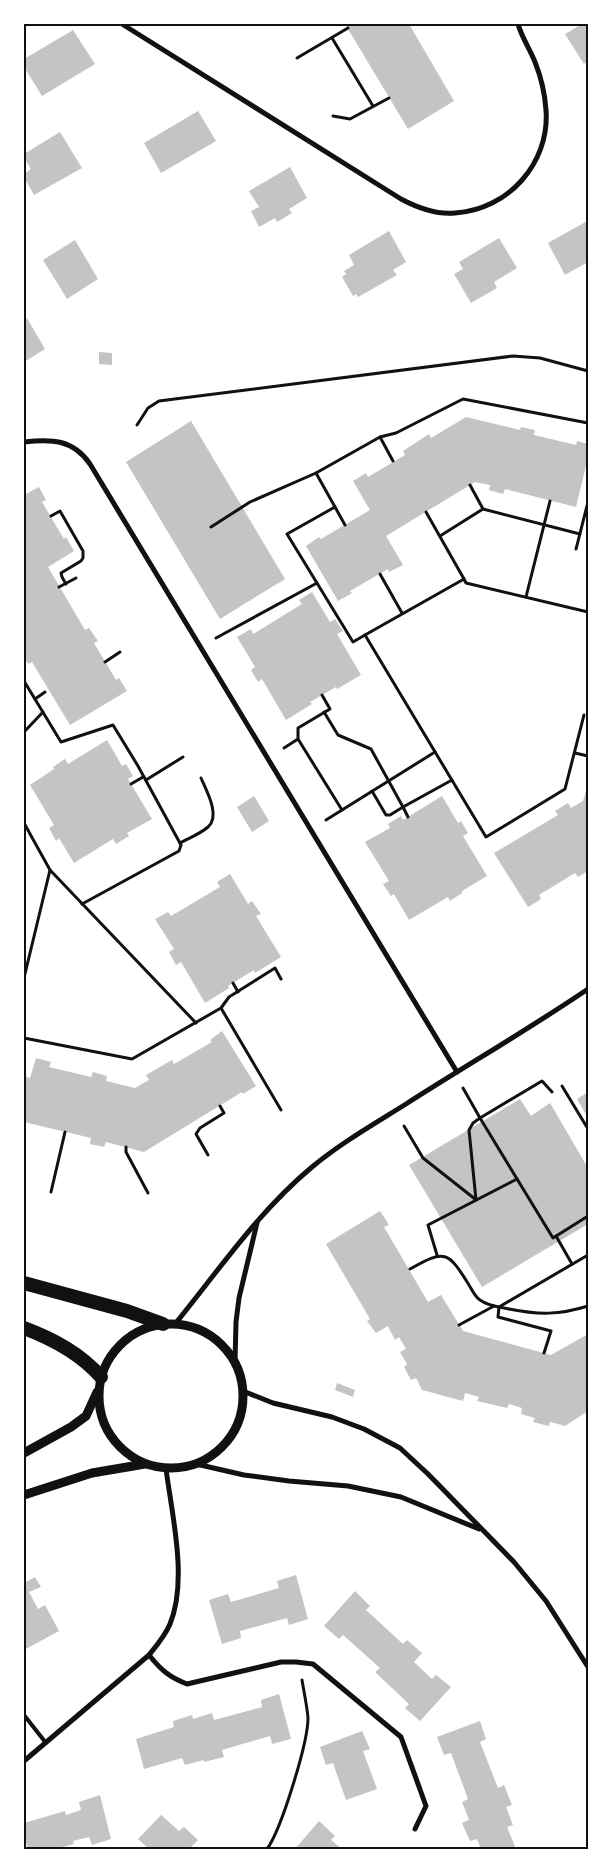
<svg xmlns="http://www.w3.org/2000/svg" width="612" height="1873" font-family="Jost,sans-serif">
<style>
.building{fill:#c4c4c4}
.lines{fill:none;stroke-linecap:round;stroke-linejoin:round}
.path{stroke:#111;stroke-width:3}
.service{stroke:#111;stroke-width:4}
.minor{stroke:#111;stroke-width:5}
.tertiary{stroke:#111;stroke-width:9}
.trunk{stroke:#111;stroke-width:14}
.neatline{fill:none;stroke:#111;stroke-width:2}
</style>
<rect width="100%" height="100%" fill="#fff"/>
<g class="building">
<polygon points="345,24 409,24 454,101 408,129"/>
<polygon points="582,24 588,24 588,61 584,64 565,34"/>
<polygon points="73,30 95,64 42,96 24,67 24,59"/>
<polygon points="198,111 216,141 161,173 144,143"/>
<polygon points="60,132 82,168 34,195 24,177 24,174 31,169 24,158 24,154"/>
<polygon points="290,167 307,198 289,209 292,213 277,222 275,218 259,227 251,211 259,207 249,191"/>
<polygon points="587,221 588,262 565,275 548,243"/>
<polygon points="389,231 406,262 393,270 397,275 358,297 356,294 353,296 342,277 346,274 344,271 354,265 349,255"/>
<polygon points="499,238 517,268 494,282 497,288 471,303 454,274 463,269 459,262"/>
<polygon points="75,240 98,279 67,299 43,260"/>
<polygon points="27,318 45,349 24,362 24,320"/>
<polygon points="99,352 112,353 112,365 99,364"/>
<polygon points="466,417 520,430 521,427 535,430 534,435 576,445 577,441 588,444 588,458 576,507 505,489 503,494 489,490 490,485 475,482 386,536 403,565 389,572 388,569 350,591 352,593 338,601 306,546 319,537 321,539 370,510 353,481 366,473 368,477 405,455 403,451 429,434 431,438"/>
<polygon points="191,421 285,579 220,619 126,462"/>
<polygon points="39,487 46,500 42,502 64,539 66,537 74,551 48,567 85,630 89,628 98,641 94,643 116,680 119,678 127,691 70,725 32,662 28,664 24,657 24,495"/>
<polygon points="312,592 330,622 335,619 343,631 337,634 361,675 337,689 336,687 310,702 312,704 286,720 262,679 258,682 251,670 255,667 237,637 251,629 253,634 302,604 299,600"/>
<polygon points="107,740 122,766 126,764 133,776 128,779 152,819 127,833 129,836 116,844 113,839 74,863 59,838 56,841 49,828 54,825 30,785 54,769 53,767 65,759 68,764"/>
<polygon points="588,784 588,871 578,877 575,873 539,895 541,899 528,907 494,853 558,815 555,811 568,803 571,808 583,801"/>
<polygon points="254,796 269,821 252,832 237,807"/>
<polygon points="442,796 458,823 461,821 468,833 463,836 487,876 462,891 462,893 450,901 448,897 409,920 394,894 391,896 383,884 389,881 365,842 390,828 388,824 401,816 403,820"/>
<polygon points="230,874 248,904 252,901 261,914 256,916 281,957 255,973 254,970 228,986 229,988 205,1003 181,962 176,965 169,952 174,949 155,919 168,912 171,916 220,887 217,882"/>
<polygon points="222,1031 256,1086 243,1094 242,1092 144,1152 106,1142 104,1147 90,1144 91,1138 24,1122 24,1076 30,1078 36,1058 51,1062 49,1067 91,1077 93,1072 107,1076 106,1081 135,1088 149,1080 146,1075 172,1060 174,1064 212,1042 210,1040"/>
<polygon points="588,1092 588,1118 577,1099"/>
<polygon points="520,1099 531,1116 550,1103 588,1168 588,1224 482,1287 409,1165"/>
<polygon points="380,1211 389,1225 384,1227 428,1302 441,1295 463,1331 551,1355 588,1334 588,1411 565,1426 550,1422 549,1426 533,1422 535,1418 521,1414 522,1408 509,1404 507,1408 477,1401 479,1397 465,1393 463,1401 422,1390 416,1378 411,1380 404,1367 407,1364 400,1352 406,1349 399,1337 395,1340 388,1326 376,1333 367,1321 370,1319 326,1244"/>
<polygon points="337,1383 355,1390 353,1397 335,1390"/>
<polygon points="296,1575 308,1619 289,1625 287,1618 240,1631 241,1638 222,1644 209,1600 228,1594 231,1602 279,1588 277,1581"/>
<polygon points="35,1577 41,1587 29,1592 38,1609 45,1605 59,1631 24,1650 24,1583"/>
<polygon points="355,1591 370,1606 366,1610 403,1644 407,1640 422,1653 414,1662 432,1679 436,1675 451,1687 420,1721 405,1708 409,1704 375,1672 380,1668 343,1635 339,1639 324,1626"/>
<polygon points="279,1694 291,1739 272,1744 270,1736 222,1750 224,1757 204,1762 204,1760 185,1765 182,1758 144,1769 136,1739 174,1727 173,1721 192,1715 193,1719 212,1713 214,1720 262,1707 261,1700"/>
<polygon points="480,1721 486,1739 480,1742 498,1788 504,1785 512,1805 506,1807 513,1825 507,1827 516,1849 481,1849 477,1839 470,1841 462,1823 469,1820 462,1802 468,1799 451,1753 444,1755 437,1737"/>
<polygon points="362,1731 370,1749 363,1751 377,1789 346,1800 333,1763 326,1765 320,1747"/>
<polygon points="100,1795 111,1839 92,1845 89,1837 73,1841 74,1844 55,1849 28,1849 24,1835 24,1823 65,1811 66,1815 81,1810 79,1802"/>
<polygon points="161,1815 179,1831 184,1827 198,1840 190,1848 191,1849 149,1849 138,1839"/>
<polygon points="319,1821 335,1836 331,1840 342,1849 295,1849"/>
</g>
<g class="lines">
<g class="path">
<polyline points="332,38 373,106"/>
<polyline points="297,58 348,28"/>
<polyline points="333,116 350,119 389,98"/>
<polyline points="137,425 148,408 159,401 513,356 540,358 588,371"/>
<polyline points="380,437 393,461"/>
<polyline points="316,473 335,507 287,534 353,642 365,635"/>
<polyline points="470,485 483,509"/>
<polyline points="335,507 345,525"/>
<polyline points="426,512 464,579"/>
<polyline points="51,516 60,511 83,551 83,558 81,561 61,573 62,577 66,584"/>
<polyline points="211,527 250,502 316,473 380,437 396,433 463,399 588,423"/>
<polyline points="440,536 483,509 580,534"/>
<polyline points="576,549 588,502"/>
<polyline points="380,574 402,613"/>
<polyline points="59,587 76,578"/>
<polyline points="526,597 550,501"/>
<polyline points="216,638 317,583"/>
<polyline points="105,662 120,652"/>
<polyline points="24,681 61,742 113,725 138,766 181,845 179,851 82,904"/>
<polyline points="35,699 45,692"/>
<polyline points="324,712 338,735 371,749 403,807 390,815 386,815 372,791"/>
<polyline points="584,715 565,789 486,837 365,635 464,579 466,583 588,612"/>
<polyline points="24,732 43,712"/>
<polyline points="298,739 298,728 330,709 322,695"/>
<polyline points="284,748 298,739 342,810 435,752"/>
<polyline points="575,753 588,756"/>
<polyline points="146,780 183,757"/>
<polyline points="131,784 143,777"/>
<polyline points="408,817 403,807 452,780"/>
<polyline points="326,820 342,810"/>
<polyline points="24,823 50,870 196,1023"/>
<path d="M180,843C189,838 200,834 208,827C221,816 206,790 201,778"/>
<polyline points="24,978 50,870"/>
<polyline points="233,983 238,992"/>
<polyline points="221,1008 281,1110"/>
<polyline points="24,1038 132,1059 221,1008 229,997 275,968 281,979"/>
<polyline points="562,1086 588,1129"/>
<polyline points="463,1088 480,1118 473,1123 469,1130 476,1200"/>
<polyline points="552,1092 542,1081 480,1118 553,1238 588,1216"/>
<polyline points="404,1126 423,1158 475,1199"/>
<polyline points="126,1147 126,1152 148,1193"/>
<polyline points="208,1155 196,1134 200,1128 224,1113 220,1106"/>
<polyline points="51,1192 65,1132"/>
<polyline points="556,1236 572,1264"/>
<polyline points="437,1255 428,1225 517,1179"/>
<path d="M410,1269C445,1249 448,1251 469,1285C472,1290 475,1297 480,1300C488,1306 500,1307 509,1309C539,1315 559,1315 588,1306"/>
<polyline points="459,1325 494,1306"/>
<polyline points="544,1353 551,1331 498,1317 499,1307 588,1255"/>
<path d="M267,1849C281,1830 308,1743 308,1718C307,1706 304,1692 302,1680"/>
</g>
<polyline class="service" points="24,1715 46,1743"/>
<g class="minor">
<path d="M122,24L401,199C418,208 436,215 455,213C508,210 550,163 546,110C545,95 541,77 535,62C530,49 522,38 518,24"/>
<path d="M24,442C51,439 73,439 90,464L457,1072"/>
<path d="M175,1324C219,1270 258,1212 312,1167C341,1143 374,1124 406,1104C467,1065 529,1029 588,989"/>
<polyline points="235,1362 236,1322 239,1298 257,1223"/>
<polyline points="243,1391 273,1403 332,1417 364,1429 400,1448 428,1474 514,1562 546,1601 588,1667"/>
<polyline points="196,1464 244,1475 289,1481 348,1486 401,1497 479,1529"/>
<path d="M149,1655C161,1670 169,1677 187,1684L281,1662H296L313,1664L401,1737L426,1806L415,1829"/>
<path d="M24,1761L149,1655C157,1645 165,1636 170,1624C188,1580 172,1515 166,1469"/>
</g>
<g class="tertiary">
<circle cx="171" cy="1396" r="72"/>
<polyline points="24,1453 71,1427 86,1416 97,1392"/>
<polyline points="24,1495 92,1473 145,1464"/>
</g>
<g class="trunk">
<polyline points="24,1283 127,1311 163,1324"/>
<path d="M24,1328C53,1339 80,1353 101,1377"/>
</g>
</g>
<rect width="612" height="1873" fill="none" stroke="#ffffff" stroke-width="50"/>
<rect x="25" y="25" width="562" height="1823" class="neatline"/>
</svg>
